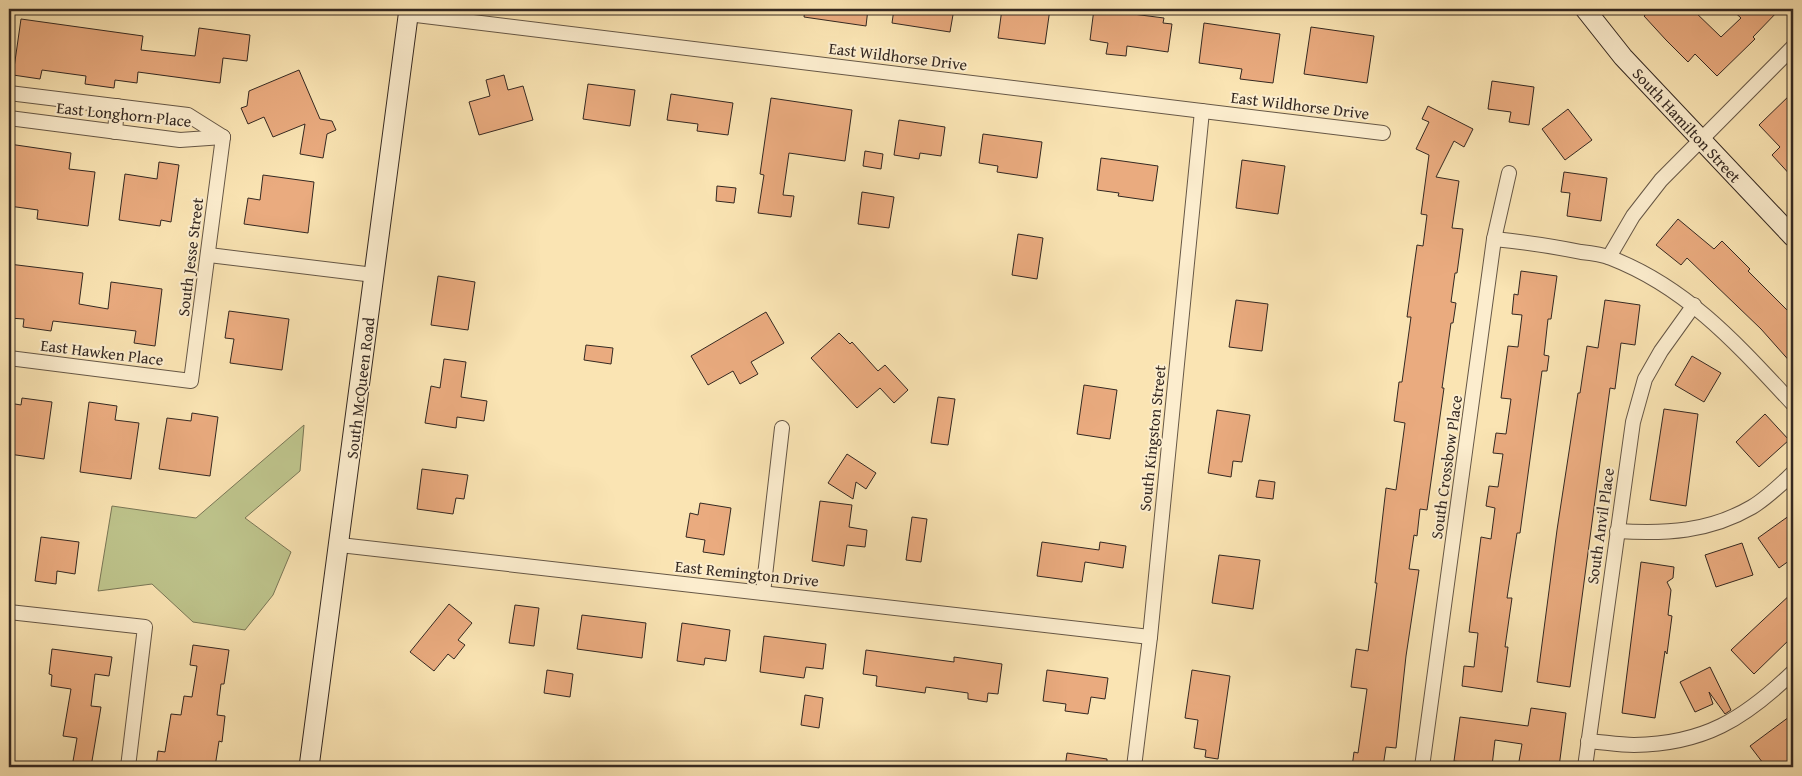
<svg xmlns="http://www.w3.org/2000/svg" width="1802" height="776" font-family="'Gentium Book Plus',serif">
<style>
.green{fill:#bec48c;stroke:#797656}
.building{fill:#eaab7f;stroke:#342821}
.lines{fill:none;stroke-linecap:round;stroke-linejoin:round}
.street-casing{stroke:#665746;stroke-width:16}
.secondary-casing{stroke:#342821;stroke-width:21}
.street{stroke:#fcedce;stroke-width:14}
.secondary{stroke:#fcedce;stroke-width:19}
.labels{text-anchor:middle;stroke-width:4;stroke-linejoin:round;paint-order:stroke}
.street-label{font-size:16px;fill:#342821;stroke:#fcedce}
</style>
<rect width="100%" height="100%" fill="#fae4b3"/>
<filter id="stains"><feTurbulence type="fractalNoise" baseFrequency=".004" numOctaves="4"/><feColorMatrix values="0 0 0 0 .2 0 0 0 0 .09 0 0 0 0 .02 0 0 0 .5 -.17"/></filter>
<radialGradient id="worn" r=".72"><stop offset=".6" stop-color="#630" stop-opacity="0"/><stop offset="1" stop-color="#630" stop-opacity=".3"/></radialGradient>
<polygon class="green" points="304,425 300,471 245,518 291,552 273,595 245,630 193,622 152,584 98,591 112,506 196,518"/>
<g class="building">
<polygon points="805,9 868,9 866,26 804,17"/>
<polygon points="894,9 954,9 950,32 892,23"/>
<polygon points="1002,9 1050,9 1045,44 998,38"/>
<polygon points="1094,9 1164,18 1163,23 1172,24 1168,52 1127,46 1126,56 1106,54 1108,43 1090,40"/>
<polygon points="1652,9 1692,9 1721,37 1741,18 1731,9 1780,9 1753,37 1755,39 1717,76 1695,54 1688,62 1666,40 1644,16"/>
<polygon points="21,19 143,36 141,50 195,56 199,28 250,35 247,61 223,58 220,83 138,72 137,83 115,80 114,88 85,84 86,76 42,70 40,79 13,75"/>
<polygon points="1204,23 1280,34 1273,83 1240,79 1242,69 1199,63"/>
<polygon points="1311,27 1374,36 1367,83 1304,74"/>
<polygon points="299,70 320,119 332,121 336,130 327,134 323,158 300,154 305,124 273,137 264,117 248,124 241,108 247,106 249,91"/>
<polygon points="504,75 508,90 523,86 533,120 479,135 469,102 490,96 486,80"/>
<polygon points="1492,81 1534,87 1529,125 1509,122 1511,112 1488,109"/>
<polygon points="588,84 635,90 630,126 583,119"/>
<polygon points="1793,92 1793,178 1772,155 1780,147 1759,125"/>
<polygon points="671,94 733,103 728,135 697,131 698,124 667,120"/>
<polygon points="771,98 852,110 845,161 789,153 783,195 794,196 791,217 758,213 764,175 760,174"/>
<polygon points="1428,106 1473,129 1464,147 1454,141 1436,177 1459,181 1452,228 1463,229 1457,273 1455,273 1451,302 1456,303 1453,323 1451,323 1442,388 1444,388 1427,510 1420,509 1417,536 1414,535 1409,569 1419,570 1406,656 1396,748 1386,747 1383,767 1352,767 1354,752 1358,753 1367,689 1351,687 1356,649 1368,651 1377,583 1375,583 1386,488 1396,490 1405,423 1394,421 1399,382 1402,382 1411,317 1407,317 1417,245 1423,246 1427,215 1421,214 1429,155 1416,149 1429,122 1422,119"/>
<polygon points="1568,109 1592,140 1565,160 1542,129"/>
<polygon points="899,120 945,127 941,156 920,153 919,159 894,155"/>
<polygon points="983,134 1042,142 1037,178 997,172 998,166 979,163"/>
<polygon points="9,144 71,153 69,169 95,172 88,226 37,219 38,210 9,206"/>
<polygon points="865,151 883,154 881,169 863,166"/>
<polygon points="1101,158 1158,166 1153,201 1118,196 1119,193 1097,190"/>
<polygon points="1242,160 1285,166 1278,214 1236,208"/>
<polygon points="159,162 179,165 171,222 161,220 160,226 119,220 125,174 157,179"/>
<polygon points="1564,172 1607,178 1601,221 1567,216 1570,193 1561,192"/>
<polygon points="263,175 314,182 308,233 244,224 248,198 260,200"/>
<polygon points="717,186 736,188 734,203 716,201"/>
<polygon points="862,192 894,197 889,228 858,224"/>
<polygon points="1678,219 1714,249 1722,241 1750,269 1748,271 1793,316 1793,365 1761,329 1687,258 1681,265 1656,245"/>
<polygon points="1018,234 1043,238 1037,279 1012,275"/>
<polygon points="9,264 83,273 79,304 108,309 111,282 162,289 155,346 134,343 136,331 53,321 51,331 23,327 24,319 9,318"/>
<polygon points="1521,271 1557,276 1551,319 1548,319 1544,355 1549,356 1547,371 1542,371 1520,533 1517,533 1507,598 1512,598 1505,647 1508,647 1502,692 1462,686 1464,666 1474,667 1478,633 1469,632 1481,537 1491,539 1495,508 1486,506 1489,486 1498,487 1503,454 1493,453 1496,433 1506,434 1511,399 1501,398 1508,346 1518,347 1522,315 1512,314 1514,294 1518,295"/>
<polygon points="438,276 475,282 468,330 431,325"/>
<polygon points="1236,300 1268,304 1262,351 1229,347"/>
<polygon points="1605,300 1640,305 1635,345 1621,343 1615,389 1610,388 1570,687 1537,682 1557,530 1578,393 1580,393 1587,346 1598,348"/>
<polygon points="229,311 289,319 282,370 230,363 234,339 225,338"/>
<polygon points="766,312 784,343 751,362 758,374 740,384 733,371 708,385 691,356"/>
<polygon points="839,333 850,344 852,342 878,371 885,365 908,390 894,403 880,388 857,408 811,358"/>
<polygon points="586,345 613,348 611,364 584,360"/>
<polygon points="1692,356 1721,373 1704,402 1675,385"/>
<polygon points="444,359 466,362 461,397 487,401 484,421 457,417 456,428 425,423 431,386 440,388"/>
<polygon points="1084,385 1117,390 1110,439 1077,434"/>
<polygon points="938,397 955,399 948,445 931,443"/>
<polygon points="22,398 52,402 44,459 9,454 9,403 21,405"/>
<polygon points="89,402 117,406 115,420 139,423 131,479 80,472"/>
<polygon points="1664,409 1698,414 1686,506 1650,500"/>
<polygon points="1217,410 1250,415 1242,462 1233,461 1231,477 1208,473"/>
<polygon points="192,413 218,417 210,476 159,469 167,418 191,421"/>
<polygon points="1765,414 1789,440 1759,467 1736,442"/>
<polygon points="847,454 876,473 866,489 856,482 853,499 828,483"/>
<polygon points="422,469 468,475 464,499 456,498 453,514 417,509"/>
<polygon points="1259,480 1275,482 1273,499 1256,497"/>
<polygon points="820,501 852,505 849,527 867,530 865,547 847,545 844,566 812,561"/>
<polygon points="700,503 731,508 724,555 703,552 705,540 686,537 690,513 698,515"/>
<polygon points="1793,513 1793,558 1779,568 1758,538"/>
<polygon points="912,517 927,519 921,562 906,560"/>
<polygon points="41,537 79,542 75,574 57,571 56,584 35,581"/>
<polygon points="1042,542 1099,550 1100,542 1126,546 1123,568 1085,562 1082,582 1037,576"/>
<polygon points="1742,543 1753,575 1716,587 1705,555"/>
<polygon points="1219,555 1260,560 1253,609 1212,603"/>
<polygon points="1641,562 1674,567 1673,578 1667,582 1671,590 1668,615 1672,616 1667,654 1665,651 1655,718 1622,713"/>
<polygon points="1793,592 1793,636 1754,674 1731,650"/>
<polygon points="449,604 472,623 458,640 465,645 454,659 448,654 434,671 410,652"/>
<polygon points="515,605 539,608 534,646 509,643"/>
<polygon points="582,615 646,623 642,658 577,649"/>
<polygon points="682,623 730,630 726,661 705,658 704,665 677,661"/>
<polygon points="764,636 826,644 823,669 806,667 804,678 760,672"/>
<polygon points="193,645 229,650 224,684 221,684 217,715 225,716 222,742 219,741 215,767 156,767 158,751 165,752 171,714 181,715 184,696 192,697 197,666 190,665"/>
<polygon points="52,649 112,657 109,676 95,674 91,706 101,707 91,767 72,767 77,738 63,736 71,689 51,686 52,675 49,674"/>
<polygon points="866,650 954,662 954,657 1002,664 998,694 988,693 987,702 968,699 968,693 926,687 925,693 876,686 877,676 863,674"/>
<polygon points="1710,667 1731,710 1725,714 1709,692 1713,704 1695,712 1680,682"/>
<polygon points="547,670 573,674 570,697 544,693"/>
<polygon points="1047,670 1108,678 1105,699 1091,697 1088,714 1065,711 1066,704 1043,701"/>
<polygon points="1192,670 1230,676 1218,759 1205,757 1206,750 1194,748 1198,720 1185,718"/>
<polygon points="805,695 823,698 819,728 801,725"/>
<polygon points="1531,708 1566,713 1559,767 1518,767 1522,744 1495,740 1492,766 1454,761 1460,717 1528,726"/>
<polygon points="1793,714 1793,758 1781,767 1766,767 1750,746"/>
<polygon points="1067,753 1107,759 1107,767 1065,767"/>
</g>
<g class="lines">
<g class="street-casing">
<g id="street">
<polyline points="408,14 1383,133"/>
<polyline points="9,93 188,115 223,137"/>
<polyline points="9,118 180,140 223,137"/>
<polyline points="115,132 117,106"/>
<path d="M1494,239C1524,242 1552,246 1581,252C1591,253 1601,254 1611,258C1688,288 1738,345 1793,404"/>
<polyline points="209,255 374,275"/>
<polyline points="1609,257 1633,216 1661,180 1793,47"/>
<polyline points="9,358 191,381 223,137"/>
<path d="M1617,531C1666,534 1709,532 1752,507C1767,498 1780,485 1793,473"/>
<polyline points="340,545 1150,637"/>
<polyline points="763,593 782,428"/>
<polyline points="9,612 145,627 128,767"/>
<path d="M1588,741C1603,742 1619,745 1634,745C1704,744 1744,719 1793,672"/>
<polyline points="1134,767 1150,637 1202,111"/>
<polyline points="1422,767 1494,239 1509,173"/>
<polyline points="1585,767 1633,422 1645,379 1661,351 1694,305"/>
</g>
</g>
<g class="secondary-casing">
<g id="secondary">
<polyline points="1585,9 1623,57 1793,237"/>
<polyline points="309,767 409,9"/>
</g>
</g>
<use href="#street" class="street"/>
<use href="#secondary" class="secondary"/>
</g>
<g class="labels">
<g class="street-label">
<text transform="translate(898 56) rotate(7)" y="6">East Wildhorse Drive</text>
<text transform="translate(1300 105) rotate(7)" y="6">East Wildhorse Drive</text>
<text transform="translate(124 114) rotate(6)" y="6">East Longhorn Place</text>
<text transform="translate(1687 125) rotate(47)" y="6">South Hamilton Street</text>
<text transform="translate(190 257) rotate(-83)" y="6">South Jesse Street</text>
<text transform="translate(102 352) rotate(7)" y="6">East Hawken Place</text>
<text transform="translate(360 388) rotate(-83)" y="6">South McQueen Road</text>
<text transform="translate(1152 438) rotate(-84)" y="6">South Kingston Street</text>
<text transform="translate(1446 467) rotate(-82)" y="6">South Crossbow Place</text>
<text transform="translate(1600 526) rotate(-82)" y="6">South Anvil Place</text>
<text transform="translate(747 573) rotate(6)" y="6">East Remington Drive</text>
</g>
</g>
<rect width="1802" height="776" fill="none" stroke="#fae4b3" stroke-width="30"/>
<rect x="10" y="10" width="1782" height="756" fill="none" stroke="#342821" stroke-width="2.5"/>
<rect x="15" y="15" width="1772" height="746" fill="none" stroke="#342821"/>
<rect width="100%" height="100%" filter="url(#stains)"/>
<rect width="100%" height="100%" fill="url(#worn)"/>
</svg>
